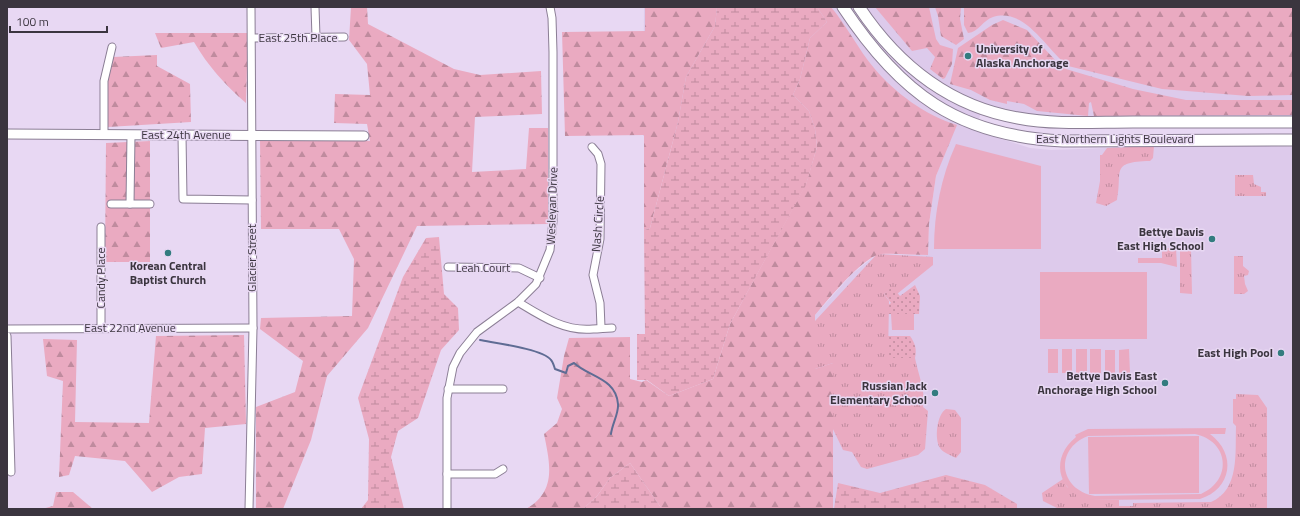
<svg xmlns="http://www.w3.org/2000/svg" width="1300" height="516" font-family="'Titillium Web',sans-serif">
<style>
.built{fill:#ddcaeb}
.grass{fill:url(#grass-tufts)}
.forest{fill:url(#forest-firs)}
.wetland{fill:url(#wetland-marsh)}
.park{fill:url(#park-dots)}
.pitch{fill:#eaaac1;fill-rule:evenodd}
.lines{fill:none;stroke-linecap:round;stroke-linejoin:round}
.stream{stroke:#5f6c94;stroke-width:2}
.street-casing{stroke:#8b7e95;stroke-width:9}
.secondary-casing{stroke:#8b7e95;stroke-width:11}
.primary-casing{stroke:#8b7e95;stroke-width:13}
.street{stroke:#fff;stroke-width:7}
.secondary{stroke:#fff;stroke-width:9}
.primary{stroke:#fff;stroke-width:11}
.poi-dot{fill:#337c7f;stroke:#e8d8f3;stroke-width:1.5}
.labels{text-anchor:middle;stroke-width:3;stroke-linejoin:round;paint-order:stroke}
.street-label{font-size:12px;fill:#3b353f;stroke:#e8d8f3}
.poi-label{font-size:12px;font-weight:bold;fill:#3b353f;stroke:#e8d8f3;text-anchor:end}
</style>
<defs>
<pattern id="grass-tufts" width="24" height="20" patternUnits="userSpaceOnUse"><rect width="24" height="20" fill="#eaaac1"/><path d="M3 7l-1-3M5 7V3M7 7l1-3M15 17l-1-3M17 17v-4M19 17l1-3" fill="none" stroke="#bf8b9e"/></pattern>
<pattern id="forest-firs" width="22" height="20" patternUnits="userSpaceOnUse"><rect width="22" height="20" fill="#eaaac1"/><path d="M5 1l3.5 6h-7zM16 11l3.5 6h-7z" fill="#bf8b9e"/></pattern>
<pattern id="wetland-marsh" width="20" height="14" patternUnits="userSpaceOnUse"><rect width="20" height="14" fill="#eaaac1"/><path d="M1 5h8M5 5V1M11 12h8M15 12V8" fill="none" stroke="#bf8b9e"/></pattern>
<pattern id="park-dots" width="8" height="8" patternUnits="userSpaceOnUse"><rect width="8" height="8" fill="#eaaac1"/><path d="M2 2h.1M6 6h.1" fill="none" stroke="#bf8b9e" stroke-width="1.8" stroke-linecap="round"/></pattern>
</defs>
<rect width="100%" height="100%" fill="#e8d8f3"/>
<polygon class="built" points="644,7 1293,7 1293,117 1068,118 1026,115 983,104 976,131 1030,148 1051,150 1214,144 1293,147 1293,509 833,509 832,416 815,369 815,315 852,274 872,258 880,254 928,255 929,224 936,176 951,137 643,136"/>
<g class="grass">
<path d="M1154,146L1153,158L1150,161C1109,162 1123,171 1117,200L1106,206L1096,203L1100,181V155H1102L1107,148Z"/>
<polygon points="1235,175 1253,175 1254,184 1261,187 1261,192 1266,192 1266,196 1235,196"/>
<polygon points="1191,247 1192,294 1180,293 1180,251 1181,248"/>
<polygon points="1162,248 1176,248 1177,267 1161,263 1138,263 1138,258 1162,258"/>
<path d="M877,254L933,257V265L897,294L892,288L884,294L889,301L888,358H915C918,374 926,392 923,407L928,411L925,449L918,455L867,469L861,467L852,452L843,450L832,427L833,363L815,369V321Z"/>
<polygon points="1234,256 1243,256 1243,266 1249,271 1248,275 1244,276 1245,284 1248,291 1244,294 1234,294"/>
<path d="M1236,394L1258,395L1267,408V509H1059L1043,501L1042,493L1063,479L1067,487L1095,500H1119V506H1133V503L1211,502C1240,490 1235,452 1236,426L1233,423V399H1236Z"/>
<path d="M946,409L955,410L961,418V452L956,458C951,455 943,453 940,448C934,439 937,414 946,409Z"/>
</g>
<g class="forest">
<polygon points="351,7 367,7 368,24 454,69 480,75 541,71 542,114 475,117 472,172 526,169 529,128 548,128 548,224 417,226 368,328 327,376 311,440 283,509 256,509 256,407 295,392 303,361 260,329 261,318 352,316 354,259 339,229 261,229 260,139 370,141 367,124 334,123 335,94 370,95 367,64 349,40"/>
<polygon points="645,7 717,7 715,26 686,77 678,122 650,228 644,230 644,135 565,136 562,32 645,31"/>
<path d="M817,7H831C847,26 858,49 874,68C895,93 925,115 957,125L936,176L929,224L928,255C913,255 896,253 881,254C862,257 828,300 815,315V369L833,363V509H662L630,463L610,478L597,496L583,509H526C557,491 550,464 544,434L557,423L562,409L557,398L564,356L569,338L630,337V379L642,382L646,380L669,396L713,379L730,324L806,184L817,147L815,129L809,111L793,95L800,79L810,38L827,22Z"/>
<polygon points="875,7 929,7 936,39 940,45 953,49 952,64 945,78 943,79 930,69 935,57 927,48 912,51"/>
<polygon points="935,7 961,7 960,19 964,39 956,45 941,36 938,16"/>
<path d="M964,7H1293V95L1248,96L1162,89L1068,66C1046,49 1025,7 993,17C983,20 979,32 968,33L964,25Z"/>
<polygon points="1003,20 1027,30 1056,61 1066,69 1133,89 1186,100 1293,100 1293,115 1094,116 1091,102 1089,103 1088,116 1037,111 1024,104 1007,101 1007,104 990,100 971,90 950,84 958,48 992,25"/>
<path d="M155,33H248L246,103C225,85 208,66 194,42L161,48Z"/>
<polygon points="157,55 157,66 190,84 191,122 108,127 108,67 113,57"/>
<polygon points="150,141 150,262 105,262 106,143"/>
<polygon points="244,335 246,424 205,428 202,474 179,477 152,492 125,461 75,456 69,475 59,477 63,381 47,376 43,339 77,340 75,422 149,423 156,336"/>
<polygon points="56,492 73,492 93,509 42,509 53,506"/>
</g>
<g class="wetland">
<polygon points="717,7 817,7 827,22 810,38 800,79 793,95 809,111 815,129 817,147 806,185 730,324 713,379 669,396 647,380 637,380 637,334 645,334 644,230 650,228 678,122 686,77 715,26"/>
<polygon points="439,237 444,294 458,308 459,330 441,350 418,418 398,431 391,457 404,509 361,509 368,500 369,439 358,398 403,277 426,238"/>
<polygon points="630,463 662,509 583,509 597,496 610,478"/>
<polygon points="946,475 985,485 1017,504 1017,509 834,509 838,483 880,493"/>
</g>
<g class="park">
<polygon points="915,285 920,296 919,314 888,314 888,305 891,303 884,294 892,287 900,296"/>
<path d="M888,336H910C915,343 917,349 915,358H888Z"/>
</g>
<g class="pitch">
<path d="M956,144L1041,166V249H934C934,213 941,177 956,144Z"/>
<rect x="1040" y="272" width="107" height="67"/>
<polygon points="891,314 914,314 914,330 892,330"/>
<rect x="1048" y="349" width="10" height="24"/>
<rect x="1062" y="349" width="10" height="24"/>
<rect x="1076" y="349" width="11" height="24"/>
<rect x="1090" y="349" width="11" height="24"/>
<polygon points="1129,349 1130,373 1119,373 1119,350"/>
<rect x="1105" y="350" width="10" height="23"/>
<path d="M1226,428L1225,434H1210C1237,454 1232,489 1200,499L1087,500C1056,489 1051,457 1076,437L1075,435L1088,429ZM1195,434C1229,441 1233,480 1201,494L1095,496C1059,490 1054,449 1088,436Z"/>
<polygon points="1199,436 1199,493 1089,494 1088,437"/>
</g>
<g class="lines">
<path class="stream" d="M480,340C495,343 543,349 551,360C553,362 554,366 555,369L566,373L568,366L574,363C589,377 616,378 618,404C619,413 612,424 611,434"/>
<g class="street-casing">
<g id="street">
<polyline points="315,7 316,37"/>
<polyline points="252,38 344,37"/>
<polyline points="104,135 104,81 112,47"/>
<polyline points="182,135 183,199 252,200"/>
<polyline points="592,147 598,154 601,164 600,239 593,275 600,303 601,327"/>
<polyline points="111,204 150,204"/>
<polyline points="130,204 131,135"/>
<polyline points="101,227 101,328"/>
<polyline points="448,267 519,268 540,278"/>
<path d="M518,302C541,316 565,332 593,329C600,329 605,328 612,328"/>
<polyline points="7,329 253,328"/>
<polyline points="7,336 11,472"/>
<polyline points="448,389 503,389"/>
<polyline points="447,474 495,474 503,469"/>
<polyline points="249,509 253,328 251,7"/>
<polyline points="447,509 447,398 453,367 460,353 477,332 518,302 536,284 550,250 553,221 553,52 552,18 550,7"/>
</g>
</g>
<g class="secondary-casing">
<polyline id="secondary" points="7,134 364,136"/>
</g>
<g class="primary-casing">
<g id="primary">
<path d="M843,7C900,93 957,136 1063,141L1293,140"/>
<path d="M859,7C897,64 948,106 1018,118C1055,125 1094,122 1133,122C1186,122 1240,122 1293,122"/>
</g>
</g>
<use href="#street" class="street"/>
<use href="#secondary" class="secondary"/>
<use href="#primary" class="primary"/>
</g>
<g class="poi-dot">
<circle cx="968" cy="56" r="4"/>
<circle cx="1212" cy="239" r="4"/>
<circle cx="168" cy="253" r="4"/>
<circle cx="1281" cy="353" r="4"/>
<circle cx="1165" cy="383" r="4"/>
<circle cx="935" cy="393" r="4"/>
</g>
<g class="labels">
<g class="street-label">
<text x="298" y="42">East 25th Place</text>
<text x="186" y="139">East 24th Avenue</text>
<text x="1115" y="143">East Northern Lights Boulevard</text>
<text transform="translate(552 206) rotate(-88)" y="4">Wesleyan Drive</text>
<text transform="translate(598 224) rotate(-86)" y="4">Nash Circle</text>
<text transform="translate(252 258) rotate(-90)" y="4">Glacier Street</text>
<text x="483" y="272">Leah Court</text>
<text transform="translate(101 278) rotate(-90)" y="4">Candy Place</text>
<text x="130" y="332">East 22nd Avenue</text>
</g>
<g class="poi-label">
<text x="976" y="53" text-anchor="start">University of<tspan x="976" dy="14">Alaska Anchorage</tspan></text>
<text x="1204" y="236">Bettye Davis<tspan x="1204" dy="14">East High School</tspan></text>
<text x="168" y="270" text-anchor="middle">Korean Central<tspan x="168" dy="14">Baptist Church</tspan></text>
<text x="1273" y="357">East High Pool</text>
<text x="1157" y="380">Bettye Davis East<tspan x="1157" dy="14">Anchorage High School</tspan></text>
<text x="927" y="390">Russian Jack<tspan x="927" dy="14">Elementary School</tspan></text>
</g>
</g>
<rect width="1300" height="516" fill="none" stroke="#3b353f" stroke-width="16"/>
<path d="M10 26v6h97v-6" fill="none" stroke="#3b353f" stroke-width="2"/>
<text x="16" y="26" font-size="12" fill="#3b353f" stroke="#e8d8f3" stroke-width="3" paint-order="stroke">100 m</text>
</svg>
